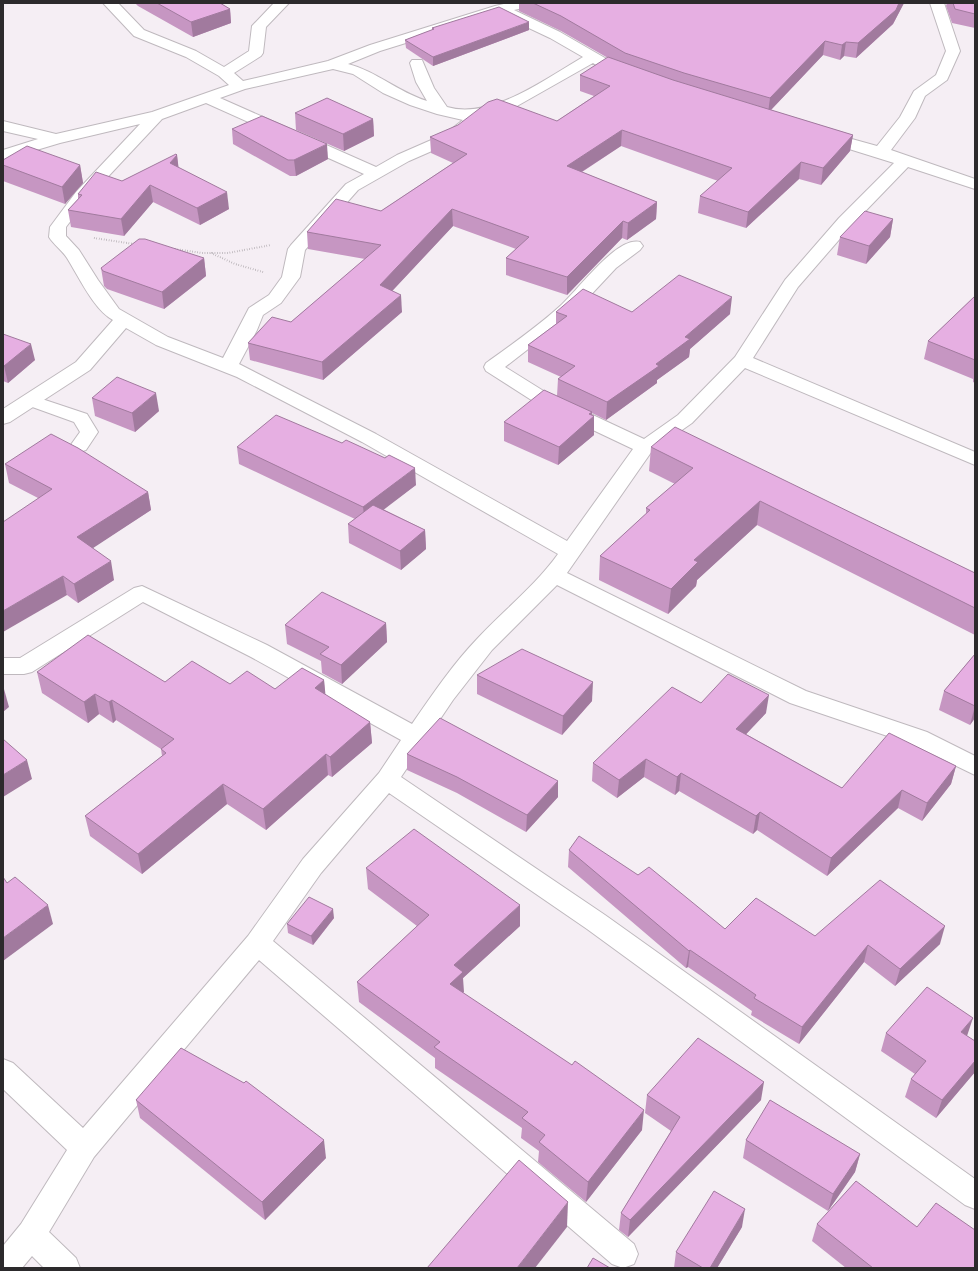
<svg xmlns="http://www.w3.org/2000/svg" width="978" height="1271" font-family="'Titillium Web',sans-serif">
<style>
.lines{fill:none;stroke-linecap:round;stroke-linejoin:round}
.service-casing{stroke:#bfb9be;stroke-width:2}
.minor-casing{stroke:#bfb9be;stroke-width:2}
.path{stroke:#9a9599;stroke-width:2;stroke-dasharray:0.5 2;stroke-linecap:butt}
.service{fill:#fff;fill-rule:evenodd}
.minor{fill:#fff;fill-rule:evenodd}
.wall{fill:#c696c2}
.shaded-wall{fill:#a17a9e}
.building{fill:#e6afe2;stroke:#a17a9e}
</style>
<rect width="100%" height="100%" fill="#f5eef4"/>
<g class="lines">
<g class="service-casing">
<polygon id="service" points="30,395 87,414 98,432 86,450 79,452 72,450 70,446 80,432 74,422 24,404 21,400 24,396"/>
</g>
<g class="minor-casing">
<path id="minor" d="M103,3H118L144,30L196,51L224,67L249,51L252,26L274,3H289L266,27L263,53L261,56L234,73L243,81L328,61L370,45L495,6L508,3H534L532,6L514,10L560,32L624,69L633,72L635,75L633,78C619,82 605,70 593,63L510,110L478,119L476,124L457,140L409,161L358,190L305,250L300,277L281,303L263,315L257,330L239,364L376,434L567,541L633,449L536,403L486,371L484,367L486,363C511,345 537,327 559,307C577,292 616,236 640,242L643,246L640,250L616,268L572,315L505,367L550,395L644,439L678,415L735,357L785,280L839,218L894,163L817,139L815,136L817,133L823,131L877,146L900,117L914,91L936,75L946,51L930,3H944L960,51L947,80L925,96L915,118L891,150L975,179V189L908,167L851,226L798,287L753,358L975,452V465L745,368L692,423L652,451L567,573L806,691L927,732L975,756V775L911,744L790,703L557,585L492,650L453,700L401,777L605,915L975,1179V1209L965,1205L587,929L389,793L321,873L273,941L634,1244L638,1254L634,1264L623,1268L612,1264L259,960L94,1157L49,1232L76,1258L80,1268H44L32,1256L22,1268H3V1246L21,1224L67,1150L3,1089V1059L13,1063L83,1128L248,936L303,859L379,773L401,740L251,657L143,602L32,672L24,674H3V658H20L134,588L142,586L267,645L412,724C432,695 453,664 477,639C504,610 535,586 558,554L362,442L237,377L156,345L126,328L90,370L10,422L3,424V409L76,362L113,320C94,310 79,277 67,258C62,250 54,245 49,237L50,227L76,192L140,124L60,143L3,160V150L38,139L3,131V121L56,134L152,112L229,85L219,76L186,57L134,36ZM499,14L550,38L583,57C545,79 491,120 447,107L434,88L422,60H412L410,63L416,82L427,101C398,92 376,71 348,64L380,51ZM333,69L353,74L383,93L410,105L437,114L463,120L445,134L397,155L376,167L220,98L245,89ZM206,103L364,174L346,184L291,245L288,249L282,277L269,295L249,308L223,358L168,337L119,309L98,280L79,250L66,236V227L88,198L162,119Z"/>
</g>
<g class="path">
<polyline points="94,238 134,244"/>
<polyline points="175,249 202,253 228,253 271,245"/>
<polyline points="211,253 235,264 263,272"/>
</g>
<use href="#service" class="service"/>
<use href="#minor" class="minor"/>
</g>
<g class="wall">
<polygon points="135,3 221,3 220,3 230,9 231,23 193,37 138,6"/>
<polygon points="519,3 904,3 893,24 856,58 844,56 840,60 823,55 771,110 853,135 850,151 821,185 799,179 746,228 698,213 700,196 718,181 621,146 582,172 657,202 656,219 627,240 622,238 567,295 506,275 506,258 516,249 453,226 392,291 402,312 323,380 250,360 248,343 291,322 365,259 308,249 307,232 381,211 453,163 431,153 430,137 557,121 594,96 580,91 580,75 608,58 561,31 519,11"/>
<polygon points="947,3 975,3 975,28 952,23 946,6"/>
<polygon points="432,28 529,30 433,66 406,48 405,40 432,30"/>
<polygon points="295,113 373,119 374,136 344,151 296,130"/>
<polygon points="232,129 328,159 296,176 290,176 233,144"/>
<polygon points="177,155 178,167 229,209 200,225 153,202 124,236 71,227 68,210 78,199 78,194 122,181"/>
<polygon points="3,160 80,165 83,183 65,204 3,181"/>
<polygon points="893,219 890,237 866,264 837,255 840,237"/>
<polygon points="204,258 206,276 164,309 107,289 104,286 101,268"/>
<polygon points="975,296 975,383 973,382 973,379 924,359 928,341"/>
<polygon points="556,312 632,312 730,314 690,349 689,357 657,380 657,383 606,420 592,413 594,435 558,465 504,441 504,422 557,396 558,379 561,377 528,362 528,345 556,324"/>
<polygon points="3,334 35,360 8,383 3,381"/>
<polygon points="92,398 159,411 135,432 95,416"/>
<polygon points="237,447 416,485 383,509 425,530 426,549 401,570 349,543 348,524 355,519 239,464"/>
<polygon points="651,447 975,573 975,635 757,525 697,580 696,586 668,614 599,580 600,556 646,514 646,508 675,484 649,471"/>
<polygon points="5,464 148,492 151,510 92,548 114,580 78,603 67,595 38,498 9,483"/>
<polygon points="386,623 387,642 342,684 322,673 321,661 287,644 285,625"/>
<polygon points="975,654 975,718 970,725 939,710 944,691"/>
<polygon points="37,672 165,682 230,684 275,689 324,680 325,695 370,722 372,743 332,777 328,775 266,830 227,804 142,874 90,836 85,816 162,756 161,749 116,720 113,723 99,714 88,723 42,693"/>
<polygon points="477,675 592,701 562,735 477,694"/>
<polygon points="701,703 766,713 746,734 842,788 956,766 951,784 922,821 898,808 827,876 757,830 753,834 679,791 675,795 644,777 617,798 592,781 593,763"/>
<polygon points="407,754 558,797 526,832 457,793 407,770"/>
<polygon points="569,850 638,875 725,929 815,936 940,944 895,986 864,962 799,1044 751,1015 752,1011 688,967 686,968 568,867"/>
<polygon points="366,868 520,926 463,978 463,993 642,1130 586,1202 538,1162 539,1151 521,1138 522,1128 435,1068 435,1058 359,1002 357,982 417,926 368,889"/>
<polygon points="334,918 313,945 288,933 287,924"/>
<polygon points="886,1033 967,1036 975,1041 975,1072 936,1118 905,1097 911,1079 915,1074 881,1051"/>
<polygon points="647,1095 761,1100 628,1237 619,1230 621,1213 671,1131 645,1113"/>
<polygon points="136,1100 326,1158 265,1220 140,1118"/>
<polygon points="746,1140 860,1154 855,1172 828,1211 743,1158"/>
<polygon points="817,1224 917,1227 975,1268 846,1268 812,1241"/>
<polygon points="742,1227 717,1268 674,1268 676,1252"/>
</g>
<g class="shaded-wall">
<polygon points="899,3 904,3 893,24 856,58 858,43"/>
<polygon points="230,9 231,23 193,37 191,22"/>
<polygon points="529,22 529,30 433,66 433,57"/>
<polygon points="825,41 823,55 768,113 770,98"/>
<polygon points="846,42 844,56 840,60 842,45"/>
<polygon points="373,119 374,136 344,151 343,134"/>
<polygon points="622,130 621,146 566,182 567,166"/>
<polygon points="853,135 850,151 821,185 823,168"/>
<polygon points="327,144 328,159 296,176 294,160"/>
<polygon points="177,155 179,171 170,163"/>
<polygon points="801,162 799,179 746,228 748,212"/>
<polygon points="80,165 83,183 65,204 62,187"/>
<polygon points="150,185 153,202 124,236 121,219"/>
<polygon points="227,192 229,209 200,225 197,208"/>
<polygon points="657,202 656,219 627,240 628,223"/>
<polygon points="452,209 453,226 381,303 380,285"/>
<polygon points="893,219 890,237 866,264 869,246"/>
<polygon points="623,221 622,238 567,295 567,277"/>
<polygon points="204,258 206,276 164,309 162,292"/>
<polygon points="401,295 402,312 323,380 322,362"/>
<polygon points="732,297 730,314 690,349 689,357 657,380 657,383 606,420 607,402 656,364 685,337"/>
<polygon points="31,344 35,360 8,383 4,366"/>
<polygon points="156,393 159,411 135,432 132,413"/>
<polygon points="592,412 591,419 594,416 594,435 558,465 559,447 589,414"/>
<polygon points="415,468 416,485 365,524 363,507"/>
<polygon points="148,492 151,510 81,556 77,537"/>
<polygon points="760,501 757,525 697,580 696,586 668,614 671,589 694,560"/>
<polygon points="425,530 426,549 401,570 400,551"/>
<polygon points="111,561 114,580 78,603 74,584"/>
<polygon points="63,576 67,595 3,632 3,611"/>
<polygon points="386,623 387,642 342,684 341,665"/>
<polygon points="324,680 326,700 315,688"/>
<polygon points="593,682 592,701 562,735 563,716"/>
<polygon points="3,689 4,689 9,707 3,712"/>
<polygon points="95,694 99,714 88,723 84,702"/>
<polygon points="769,695 766,713 734,747 736,729"/>
<polygon points="112,700 116,720 113,723 109,702"/>
<polygon points="975,706 975,718 970,725"/>
<polygon points="370,722 372,743 332,777 330,757"/>
<polygon points="326,754 328,775 266,830 263,809"/>
<polygon points="646,759 644,777 617,798 619,780"/>
<polygon points="27,760 32,779 3,797 3,775"/>
<polygon points="956,766 951,784 922,821 927,803"/>
<polygon points="681,773 679,791 675,795 677,777"/>
<polygon points="558,781 558,797 526,832 527,815"/>
<polygon points="223,784 227,804 142,874 138,854"/>
<polygon points="902,790 898,808 827,876 831,858"/>
<polygon points="760,812 757,830 753,834 756,816"/>
<polygon points="48,905 53,924 3,961 3,938"/>
<polygon points="520,905 520,926 463,978 464,992 451,1005 450,984 454,965"/>
<polygon points="333,909 334,918 313,945 311,936"/>
<polygon points="945,926 940,944 895,986 900,969"/>
<polygon points="868,945 864,962 799,1044 802,1027"/>
<polygon points="690,950 688,967 686,968 689,951"/>
<polygon points="973,1018 967,1036 961,1032"/>
<polygon points="975,1061 975,1072 936,1118 942,1100"/>
<polygon points="764,1082 761,1100 628,1237 630,1220"/>
<polygon points="644,1110 642,1130 586,1202 588,1182"/>
<polygon points="324,1140 326,1158 265,1220 262,1202"/>
<polygon points="860,1154 855,1172 828,1211 833,1194"/>
<polygon points="568,1202 567,1227 535,1268 517,1268"/>
<polygon points="745,1209 742,1227 717,1268 710,1268"/>
</g>
<g class="building">
<polygon points="157,3 220,3 230,9 191,22"/>
<polygon points="533,3 899,3 896,10 858,43 846,42 842,45 825,41 770,98 684,73 625,53 561,16"/>
<polygon points="953,3 975,3 975,14 955,9"/>
<polygon points="499,7 529,22 433,57 405,40 434,29 432,28"/>
<polygon points="608,57 673,80 853,135 823,168 801,162 748,212 700,196 732,168 622,130 567,166 657,202 628,223 623,221 567,277 506,258 529,237 452,209 380,285 401,295 322,362 248,343 272,317 291,322 381,245 307,232 336,199 381,211 467,154 430,137 458,125 488,102 497,99 557,121 610,86 580,75"/>
<polygon points="327,98 373,119 343,134 295,113"/>
<polygon points="262,116 327,144 294,160 288,160 232,129"/>
<polygon points="27,146 80,165 62,187 3,165 3,160"/>
<polygon points="176,154 177,155 170,163 227,192 197,208 150,185 121,219 68,210 82,195 78,194 96,172 122,181"/>
<polygon points="865,211 893,219 869,246 840,237"/>
<polygon points="139,239 145,239 204,258 162,292 103,271 101,268"/>
<polygon points="679,275 732,297 685,337 690,339 656,364 659,366 607,402 558,379 575,366 528,345 567,316 556,312 583,289 632,312"/>
<polygon points="975,296 975,360 928,341"/>
<polygon points="3,334 31,344 4,366 3,365"/>
<polygon points="117,377 156,393 132,413 92,398"/>
<polygon points="544,390 592,412 589,414 594,416 559,447 504,422"/>
<polygon points="276,415 342,443 346,440 385,458 389,455 415,468 363,507 237,447"/>
<polygon points="675,427 975,573 975,608 760,501 694,560 698,562 671,589 600,556 650,510 646,508 693,468 651,447"/>
<polygon points="51,434 78,448 148,492 77,537 111,561 74,584 63,576 3,611 3,522 52,489 5,464"/>
<polygon points="373,505 425,530 400,551 348,524"/>
<polygon points="322,592 386,623 341,665 320,654 329,647 285,625"/>
<polygon points="88,635 165,682 192,661 230,684 247,671 275,689 302,668 324,680 315,688 370,722 330,757 326,754 263,809 223,784 138,854 85,816 166,753 161,749 174,739 112,700 109,702 95,694 84,702 37,672"/>
<polygon points="522,649 593,682 563,716 477,675"/>
<polygon points="975,654 975,706 944,691"/>
<polygon points="728,674 769,695 736,729 842,788 889,733 956,766 927,803 902,790 831,858 760,812 756,816 681,773 677,777 646,759 619,780 593,763 672,687 701,703"/>
<polygon points="440,718 558,781 527,815 457,777 407,754"/>
<polygon points="3,739 27,760 3,775"/>
<polygon points="414,829 520,905 454,965 463,972 450,984 572,1065 575,1061 644,1110 588,1182 539,1142 545,1135 522,1118 528,1112 434,1047 440,1042 357,982 429,915 366,868"/>
<polygon points="579,836 638,875 649,867 725,929 756,898 815,936 880,880 945,926 900,969 868,945 802,1027 754,998 756,995 690,950 689,951 569,850"/>
<polygon points="3,877 7,883 15,877 48,905 3,938"/>
<polygon points="309,897 333,909 311,936 287,924"/>
<polygon points="927,987 973,1018 961,1032 975,1041 975,1061 942,1100 911,1079 926,1061 886,1033"/>
<polygon points="698,1038 764,1082 630,1220 621,1213 680,1117 647,1095"/>
<polygon points="181,1048 244,1083 246,1081 324,1140 262,1202 136,1100"/>
<polygon points="770,1100 860,1154 833,1194 746,1140"/>
<polygon points="519,1160 568,1202 517,1268 427,1268"/>
<polygon points="856,1181 917,1227 936,1203 975,1230 975,1268 873,1268 817,1224"/>
<polygon points="714,1191 745,1209 710,1268 703,1268 676,1252"/>
<polygon points="593,1258 610,1268 587,1268"/>
</g>
<rect width="978" height="1271" fill="none" stroke="#2c2a2c" stroke-width="8"/>
</svg>
